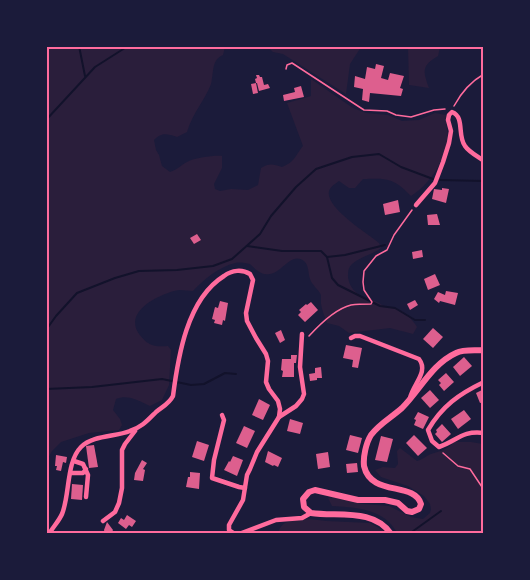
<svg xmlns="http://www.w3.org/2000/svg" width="530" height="580" font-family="'Fira Sans Condensed',sans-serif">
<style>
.green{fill:#2a1e3b}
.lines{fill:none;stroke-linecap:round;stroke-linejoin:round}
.stream{stroke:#12122b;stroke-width:2}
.building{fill:#dd5f8e}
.path{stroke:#ff6b9d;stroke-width:1.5}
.minor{stroke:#ff6b9d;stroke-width:4.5}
.secondary{stroke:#ff6b9d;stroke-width:6}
.neatline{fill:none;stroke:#ff6b9d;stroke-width:2}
</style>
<rect width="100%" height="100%" fill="#1b1b3a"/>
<g class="green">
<path d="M47,47H225L223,55C211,60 214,73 211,84C205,100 192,114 187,132L177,137C167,134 162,132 154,140L156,150L159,155L162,166L170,172C177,170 181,165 187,162C193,158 216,155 222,156V168L214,184L215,189L220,191L231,189L248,190L258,185L261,168C269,163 273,164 282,167C295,162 295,156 303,146L287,103L311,96V79L353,108L366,113L388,115L402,121L419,120L435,113L446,115C445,123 448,130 448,138C446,160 429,185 411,196C394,178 387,178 363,179L355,188H349L339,181C335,184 331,186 329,191C325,208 367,233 379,243L381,248C372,255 361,256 352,264C348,268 348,272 348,277C350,292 362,297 374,301C379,302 382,306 387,307C388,307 396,308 396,308C405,312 412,319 417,327L413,334L390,328L349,333L339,326L327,323C325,317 322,311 321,304C321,302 321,297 321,295C318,289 312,285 310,279C308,273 309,265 304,261C285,248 278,294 250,264C245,263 240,262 235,263C219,267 204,279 193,291C187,291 180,289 174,291C156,296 124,312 139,334C148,346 154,347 168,346L171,350L169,385L162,400L150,406C139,401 128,394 116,399L113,410L120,419L122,425L119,430L89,433L61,442L52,451L47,460Z"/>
<polygon points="268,47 361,47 350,64 346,94 283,54 273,52"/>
<path d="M408,47H440L438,56C421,66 423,71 429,88L409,85Z"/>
<path d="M454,442H471L483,444V533H398C395,530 392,525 389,522C374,508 350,507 332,506L328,498L332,497L363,504L389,506L411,517L423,519L430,513L431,509L430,504L424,496L408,486L381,477L375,470L383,467L395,468L398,464L397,451L400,448L417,461C422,460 426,456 431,454C440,451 447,450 454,442Z"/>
<path d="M310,519L326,521L370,523L386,532L387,533L278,534C281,518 296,521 310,519Z"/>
</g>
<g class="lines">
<g class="stream">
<polyline points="79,46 85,76"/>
<polyline points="46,120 95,67 128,46"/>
<polyline points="440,180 484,181"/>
<polyline points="247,246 282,251 321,251 327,257 332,278 338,285 380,306 395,308 415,320 425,320"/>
<polyline points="327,257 345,255 385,245"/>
<polyline points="46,330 56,316 77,293 115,278 139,271 177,270 213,266 232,259 260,234 271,216 296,187 316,169 352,157 379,154 401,167 433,179"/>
<polyline points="46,389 92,387 162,379 191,385 204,384 225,373 236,374"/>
<polyline points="409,534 441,511"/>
</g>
</g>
<g class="building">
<polygon points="376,64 384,66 381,78 388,80 390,73 404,76 400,88 403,89 401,96 370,93 369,102 362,100 363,89 354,87 355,76 365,79 367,67 375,69"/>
<polygon points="256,75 259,75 260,77 262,77 264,85 268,84 270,88 259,91 257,83 256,83 258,93 253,94 251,84 256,83 255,79 257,78"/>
<polygon points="301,86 304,97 284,101 283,95 295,92 294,88"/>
<polygon points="442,188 449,189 446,203 432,199 434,189 442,190"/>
<polygon points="398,200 400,212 385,215 383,204"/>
<polygon points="437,214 440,225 428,225 427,215"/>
<polygon points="197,234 201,240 194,244 190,238"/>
<polygon points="422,250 423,257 413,259 412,252"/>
<polygon points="435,274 440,285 428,290 424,279"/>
<polygon points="446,291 458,293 455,305 440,301 439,303 434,299 438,292 445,295"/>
<polygon points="415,300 418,305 410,310 407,304"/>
<polygon points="220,301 228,303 225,321 223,320 222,325 214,323 215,320 212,319 215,307 218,308"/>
<polygon points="311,302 318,310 305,322 298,315 301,312 299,310 306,304 307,305"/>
<polygon points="433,328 443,337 433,348 423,339"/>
<polygon points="281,330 285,340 280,343 275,333"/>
<polygon points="346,345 362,348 358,368 352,367 353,360 343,358"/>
<polygon points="291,355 297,355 296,363 294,363 294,377 282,377 283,371 281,370 282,359 291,359"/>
<polygon points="464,357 472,366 460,376 453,367"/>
<polygon points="321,367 322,378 317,378 317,380 310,381 309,374 315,373 315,368"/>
<polygon points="446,373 454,382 444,391 439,385 441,383 438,380"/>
<polygon points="484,389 484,402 480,403 476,393"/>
<polygon points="430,390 439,400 430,408 421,398"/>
<polygon points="259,399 270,405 263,420 252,415"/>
<polygon points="464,410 471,419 458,429 451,419"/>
<polygon points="418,412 429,417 423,429 414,425 416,420 414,419"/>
<polygon points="290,419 303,423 300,434 287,431"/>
<polygon points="442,424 451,434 442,442 435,434 437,432 436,430"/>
<polygon points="244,426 255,431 247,448 236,443"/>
<polygon points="350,435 362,438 358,453 346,450"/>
<polygon points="414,435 427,448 418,456 406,443"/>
<polygon points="381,436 393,439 387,462 375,460"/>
<polygon points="197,441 209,445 204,461 192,457"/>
<polygon points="94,445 98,467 89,468 86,446"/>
<polygon points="268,451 282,458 278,467 274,465 273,466 265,462"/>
<polygon points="328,452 330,467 318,469 316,454"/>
<polygon points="56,455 67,457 66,463 63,462 61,471 56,470 57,466 55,466"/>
<polygon points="233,456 243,460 237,476 224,470 229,461 230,462"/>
<polygon points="142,460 147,463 143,469 145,470 143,481 134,480 135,473"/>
<polygon points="357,463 358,472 347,473 346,464"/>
<polygon points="190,472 200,473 199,489 186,487 188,477 190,477"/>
<polygon points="72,484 83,485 82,500 71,499"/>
<polygon points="127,515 136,521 132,527 129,525 126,529 118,523 121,518 124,520"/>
<polygon points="107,522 113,530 111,534 105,534 104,530"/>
</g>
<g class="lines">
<g class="path">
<polyline points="286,69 287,65 292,63 364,110 387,111 396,115 411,117 434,110 445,109"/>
<path d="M454,106C461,93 470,82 484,74"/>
<path d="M309,336C320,324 335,309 351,305C358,304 364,304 371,304L372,302L364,290L363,282L364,271L376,256L387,250L394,235L412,210"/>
<polyline points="443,453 458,466 470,469 484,490"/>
</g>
<g class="minor">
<path d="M416,205L435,183L443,162L449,143L451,131L448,120L449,115L452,112C465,117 457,135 465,146C469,152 477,156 484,161"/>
<path d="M351,338L355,336H360L419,359C429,372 413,384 410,398"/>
<path d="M484,382C459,394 442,406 428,430L432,441L439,447C457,441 462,430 484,433"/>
<polyline points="222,415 224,420 214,460 212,478 239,487 245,488"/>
<polyline points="279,417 296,406 302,399 304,394 300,367 302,334"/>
<polyline points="74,461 83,464 88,475 86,497"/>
<polyline points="71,473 83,473 86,469"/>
<polyline points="103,521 115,512 119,503 122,488 122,450 125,444 135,431"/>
<path d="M49,534C53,527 59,521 62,514C70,495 66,462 81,447C93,435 115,437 130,431C142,427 147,421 156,412C162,407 169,404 173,396C178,357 187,299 224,276C232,270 242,269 250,274L253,280L246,313L247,321L256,338L266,354L268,361L266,382L269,389L278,401L280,409L279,417L257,452L250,469L247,475L243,500L229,525V530L235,534"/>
<polyline points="239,534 276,520 302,518 311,513"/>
</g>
<path class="secondary" d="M391,534C374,508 337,517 311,513L304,507L303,499L309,492L315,490L358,500H385L398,503L407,511L412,512L419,509L421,504C414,481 371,497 364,466C363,457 366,443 371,435C379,424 392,417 402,408C420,390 432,364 456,353C464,349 475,351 484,350"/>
</g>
<rect width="530" height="580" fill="none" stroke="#1b1b3a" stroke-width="96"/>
<rect x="48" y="48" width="434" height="484" class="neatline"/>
</svg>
